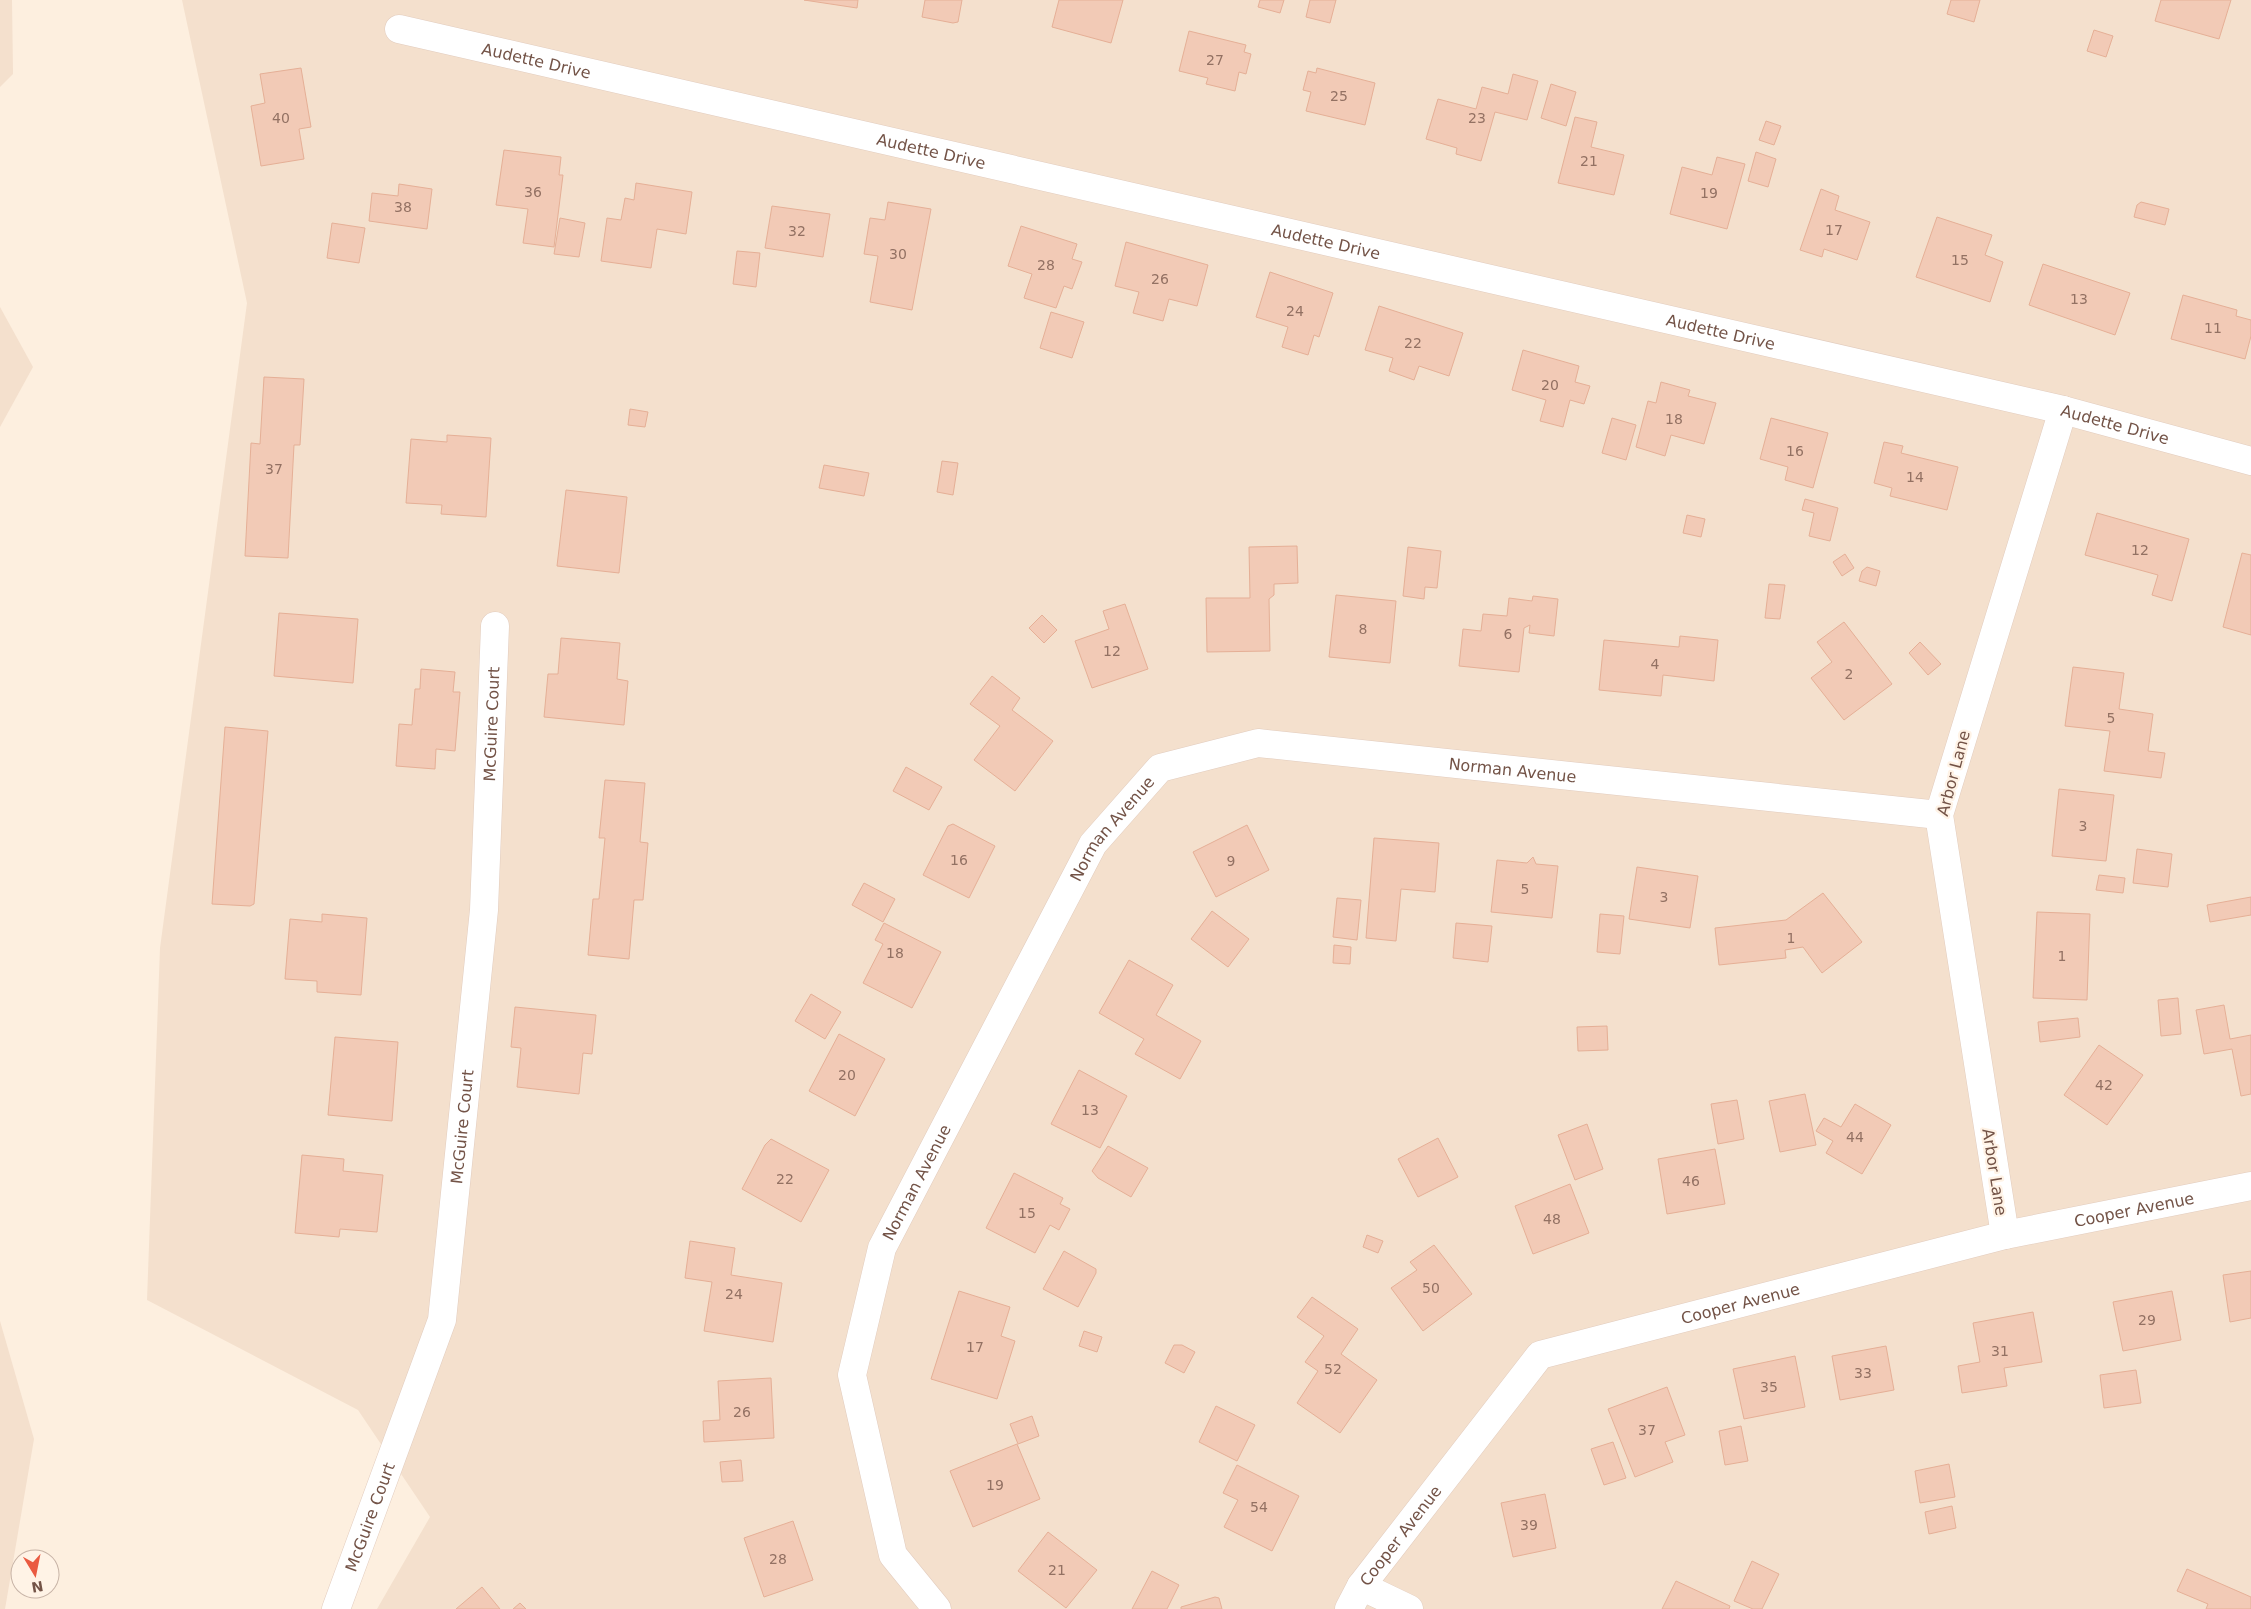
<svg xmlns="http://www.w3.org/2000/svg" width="2251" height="1609" font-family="'DejaVu Sans',sans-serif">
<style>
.residential{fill:#f4e0cd}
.building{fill:#f2cab6;stroke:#e5af96}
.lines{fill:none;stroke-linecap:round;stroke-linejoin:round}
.minor-casing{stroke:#e2ccbe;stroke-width:29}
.minor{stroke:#fff;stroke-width:28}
.labels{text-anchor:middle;stroke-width:4.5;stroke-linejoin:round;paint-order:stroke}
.number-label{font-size:14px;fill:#937163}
.street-label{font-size:16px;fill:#735347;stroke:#fff3e6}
</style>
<rect width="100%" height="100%" fill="#fdefdf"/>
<g class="residential">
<polygon points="0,0 12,0 13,74 0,87"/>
<polygon points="182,0 2251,0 2251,1609 377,1609 430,1517 358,1410 147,1300 160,948 247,303"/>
<polygon points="0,307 33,367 0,427"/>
<polygon points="0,1321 34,1439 5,1609 0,1609"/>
</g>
<g class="building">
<polygon points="804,0 858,0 857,8"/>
<polygon points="925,0 962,0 958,22 953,23 922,17"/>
<polygon points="1059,0 1123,0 1111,43 1052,27"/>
<polygon points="1260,0 1284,0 1280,13 1258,7"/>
<polygon points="1310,0 1336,0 1330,23 1306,17"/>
<polygon points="1951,0 1980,0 1974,22 1947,14"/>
<polygon points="2161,0 2231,0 2219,39 2155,21"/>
<polygon points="2094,30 2113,36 2106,57 2087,51"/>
<polygon points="1189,31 1246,45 1244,52 1251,54 1246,74 1239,72 1235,91 1206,84 1208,78 1179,71"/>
<polygon points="301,68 311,127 299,129 304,159 261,166 251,106 265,103 260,74"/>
<polygon points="1317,68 1375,83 1365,125 1306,111 1311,92 1303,90 1308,71 1316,73"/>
<polygon points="1513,74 1538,81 1527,120 1495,112 1481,161 1456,154 1457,148 1426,139 1438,99 1476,109 1482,87 1508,94"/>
<polygon points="1551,84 1576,92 1566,126 1541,118"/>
<polygon points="1575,117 1597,122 1591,147 1624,155 1614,195 1558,183"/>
<polygon points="1766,121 1781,126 1774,145 1759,140"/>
<polygon points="504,150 561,157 559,175 563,175 554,247 523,243 528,209 496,205"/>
<polygon points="1756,152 1776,159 1768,187 1748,181"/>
<polygon points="1717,157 1745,164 1727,229 1670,214 1682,167 1712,175"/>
<polygon points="636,183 692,192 686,234 657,229 651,268 601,261 607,218 621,220 625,198 634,200"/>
<polygon points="399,184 432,189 427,229 369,221 372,193 398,196"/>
<polygon points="1821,189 1839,196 1835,210 1870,222 1857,260 1824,249 1822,257 1800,250"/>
<polygon points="888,202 931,209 912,310 870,302 878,256 864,254 870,218 885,220"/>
<polygon points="2141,202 2169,209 2165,225 2134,217 2137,205"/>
<polygon points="772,206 830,214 823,257 765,248"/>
<polygon points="1937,217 1992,235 1985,255 2003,262 1990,302 1916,277"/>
<polygon points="560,218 585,223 579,257 554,254"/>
<polygon points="332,223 365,228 359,263 327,258"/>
<polygon points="1021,226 1077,244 1072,259 1082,262 1072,289 1064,286 1056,308 1024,298 1032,274 1008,266"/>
<polygon points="1126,242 1208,265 1197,306 1169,299 1163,321 1133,313 1139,292 1115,286"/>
<polygon points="737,251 760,253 756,287 733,284"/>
<polygon points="2043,264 2130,293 2115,335 2029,305"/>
<polygon points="1270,272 1333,293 1319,337 1314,335 1308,355 1282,347 1288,327 1256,317"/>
<polygon points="2183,295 2237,310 2236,316 2251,320 2251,336 2245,359 2171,339"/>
<polygon points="1379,306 1463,333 1449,376 1419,366 1414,380 1389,371 1393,358 1365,350"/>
<polygon points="1051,312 1084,322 1072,358 1040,348"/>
<polygon points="1523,350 1579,366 1575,382 1590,386 1584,404 1570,400 1563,427 1540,421 1546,400 1512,390"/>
<polygon points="264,377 304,379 300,445 294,445 288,558 245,556 251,443 260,444"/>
<polygon points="1661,382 1690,390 1688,396 1716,403 1704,444 1671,435 1665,456 1636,447 1648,401 1656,403"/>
<polygon points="630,409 648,412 645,427 628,425"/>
<polygon points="1612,418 1636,425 1626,460 1602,453"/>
<polygon points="1771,418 1828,433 1813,488 1785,480 1788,467 1760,459"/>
<polygon points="447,435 491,438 486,517 441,514 442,505 406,503 411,439 447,442"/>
<polygon points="1884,442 1903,446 1901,453 1958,467 1947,510 1890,496 1892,488 1874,483"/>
<polygon points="942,461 958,463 953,495 937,492"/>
<polygon points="824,465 869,473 864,496 819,488"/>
<polygon points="566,490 627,497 619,573 557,566"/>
<polygon points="1805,499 1838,508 1830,541 1809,536 1814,513 1802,510"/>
<polygon points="2097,513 2189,539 2172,601 2152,595 2158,575 2085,555"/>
<polygon points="1687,515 1705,519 1701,537 1683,533"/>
<polygon points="1297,546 1298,583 1274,584 1274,595 1269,599 1270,651 1207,652 1206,598 1250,598 1249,547"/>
<polygon points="1408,547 1441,551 1437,588 1425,587 1424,599 1403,596"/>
<polygon points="2242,553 2251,555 2251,635 2223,627"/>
<polygon points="1845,554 1854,568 1842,576 1833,562"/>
<polygon points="1867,567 1880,571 1876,586 1859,581 1862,571"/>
<polygon points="1769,584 1785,585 1780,619 1765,618"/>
<polygon points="1336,595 1396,601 1390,663 1329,657"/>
<polygon points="1533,596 1558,599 1554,636 1529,633 1530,625 1524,628 1519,672 1459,666 1463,629 1481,631 1483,614 1507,616 1509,598 1532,601"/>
<polygon points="1125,604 1148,669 1092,688 1075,641 1109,629 1103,611"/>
<polygon points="279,613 358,619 353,683 274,676"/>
<polygon points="1042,615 1057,630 1044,643 1029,628"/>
<polygon points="1844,622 1892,684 1844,720 1811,678 1832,662 1817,642"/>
<polygon points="1680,636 1718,640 1714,681 1663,675 1661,696 1599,690 1604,640 1679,647"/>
<polygon points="561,638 620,643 617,679 628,681 624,725 544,717 548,674 558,674"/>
<polygon points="1920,642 1941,664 1928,675 1909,653"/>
<polygon points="2073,667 2124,673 2119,709 2153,714 2148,751 2165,753 2161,778 2104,771 2110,731 2065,726"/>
<polygon points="421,669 455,672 453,692 460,692 455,751 436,749 435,769 396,766 399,724 412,725 415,689 420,689"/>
<polygon points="992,676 1020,698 1012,710 1053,741 1015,791 974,760 1000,726 970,704"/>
<polygon points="225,727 268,731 254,904 250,906 212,904"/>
<polygon points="906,767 942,787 929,810 893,791"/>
<polygon points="605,780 645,783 640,842 648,843 643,900 634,900 629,959 588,955 593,899 599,899 605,838 599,838"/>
<polygon points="2059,789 2114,795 2106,861 2052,856"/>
<polygon points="953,824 995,846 969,898 923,875 948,826"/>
<polygon points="1247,825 1269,870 1216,897 1193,852"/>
<polygon points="1374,838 1439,843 1435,892 1401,889 1396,941 1366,938"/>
<polygon points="2137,849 2172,854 2168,887 2133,883"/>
<polygon points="1533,857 1536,864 1558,866 1552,918 1491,912 1497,860 1527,863"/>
<polygon points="1637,867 1698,876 1690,928 1629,919"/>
<polygon points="2099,875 2125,878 2123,893 2096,890"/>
<polygon points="864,883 895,899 883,922 852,905"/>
<polygon points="1823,893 1862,942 1822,973 1803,947 1785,950 1786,958 1719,965 1715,928 1786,920"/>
<polygon points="2251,897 2251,915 2210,922 2207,905"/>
<polygon points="1337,898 1361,900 1357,940 1333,937"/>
<polygon points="1212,911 1249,939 1228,967 1191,939"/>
<polygon points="2037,912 2090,914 2087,1000 2033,998"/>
<polygon points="322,914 367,918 361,995 317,992 317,981 285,979 290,919 322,922"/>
<polygon points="1600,914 1624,916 1620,954 1597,952"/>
<polygon points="884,923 941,952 912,1008 863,983 883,944 875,940"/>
<polygon points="1456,923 1492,926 1488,962 1453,958"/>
<polygon points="1334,945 1351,947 1350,964 1333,963"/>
<polygon points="1129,960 1173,985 1156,1015 1201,1041 1180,1079 1135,1054 1144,1039 1099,1013"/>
<polygon points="811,994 841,1012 825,1039 795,1021"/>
<polygon points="2178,998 2181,1034 2161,1036 2158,1000"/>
<polygon points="2224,1005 2230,1039 2251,1035 2251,1094 2241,1096 2232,1049 2204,1054 2196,1010"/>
<polygon points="515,1007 596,1015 592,1054 583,1053 579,1094 517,1087 521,1048 511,1047"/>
<polygon points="2078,1018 2080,1037 2040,1042 2038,1022"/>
<polygon points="1607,1026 1608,1050 1578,1051 1577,1027"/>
<polygon points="839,1034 885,1059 855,1116 809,1091"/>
<polygon points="335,1037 398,1042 392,1121 328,1115"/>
<polygon points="2099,1045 2143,1075 2107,1125 2064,1095"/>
<polygon points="1079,1070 1127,1096 1100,1148 1051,1124"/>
<polygon points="1805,1094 1816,1145 1780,1152 1769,1101"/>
<polygon points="1737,1100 1744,1139 1718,1144 1711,1104"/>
<polygon points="1855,1104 1891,1125 1862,1174 1826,1153 1833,1141 1816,1131 1824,1118 1841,1127"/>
<polygon points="1587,1124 1603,1169 1575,1180 1558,1135"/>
<polygon points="1438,1138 1458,1177 1418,1197 1398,1159"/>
<polygon points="771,1139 829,1170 801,1222 742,1189 765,1145"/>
<polygon points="1108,1146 1148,1168 1131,1197 1098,1178 1092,1171"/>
<polygon points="1715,1149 1725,1204 1667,1214 1658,1159"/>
<polygon points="302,1155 344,1159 343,1171 383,1175 377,1232 340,1229 339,1237 295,1233"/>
<polygon points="1014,1173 1063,1198 1060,1204 1070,1209 1059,1230 1050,1225 1035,1253 986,1228"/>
<polygon points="1570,1184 1589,1233 1533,1254 1515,1206"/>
<polygon points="1367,1235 1383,1241 1378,1253 1363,1247"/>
<polygon points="690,1241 735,1248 731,1275 782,1283 773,1342 704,1331 712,1282 685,1278"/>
<polygon points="1434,1245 1472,1294 1423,1331 1391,1288 1417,1270 1410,1262"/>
<polygon points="1064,1251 1096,1269 1096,1273 1078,1307 1043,1289"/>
<polygon points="2251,1271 2251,1318 2230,1322 2223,1275"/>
<polygon points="959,1291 1010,1307 1001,1336 1015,1341 997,1399 931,1379"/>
<polygon points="2172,1291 2181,1340 2123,1351 2113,1302"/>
<polygon points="1312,1297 1358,1329 1341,1354 1377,1380 1340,1433 1297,1403 1318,1371 1305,1362 1324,1336 1297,1317"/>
<polygon points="2033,1312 2042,1362 2004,1368 2007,1386 1962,1393 1958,1366 1980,1362 1973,1323"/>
<polygon points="1084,1331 1102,1337 1097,1352 1079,1346"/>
<polygon points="1174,1345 1182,1345 1195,1352 1184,1373 1165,1363"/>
<polygon points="1886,1346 1894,1390 1840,1400 1832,1356"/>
<polygon points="1795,1356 1805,1407 1744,1419 1733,1369"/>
<polygon points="2136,1370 2141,1403 2104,1408 2100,1375"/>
<polygon points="771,1378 774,1438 704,1442 703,1421 720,1420 718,1381"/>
<polygon points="1667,1387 1685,1435 1665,1442 1673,1462 1635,1477 1608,1409"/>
<polygon points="1216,1406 1255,1425 1237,1461 1199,1442"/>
<polygon points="1032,1416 1039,1436 1018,1444 1010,1424"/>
<polygon points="1741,1426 1748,1461 1725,1465 1719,1431"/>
<polygon points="1613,1442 1626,1478 1604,1485 1591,1449"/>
<polygon points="1017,1444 1040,1499 973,1527 950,1471"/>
<polygon points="741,1460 743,1481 722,1482 720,1462"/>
<polygon points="1949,1464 1955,1497 1920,1503 1915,1471"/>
<polygon points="1237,1465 1299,1496 1272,1551 1224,1527 1238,1500 1223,1493"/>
<polygon points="1545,1494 1556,1548 1513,1557 1501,1503"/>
<polygon points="1952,1506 1956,1528 1929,1534 1925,1512"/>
<polygon points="793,1521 813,1580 764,1597 744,1538"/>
<polygon points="1048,1532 1097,1570 1066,1608 1018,1571"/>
<polygon points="1752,1561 1779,1574 1762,1609 1753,1609 1734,1601"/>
<polygon points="2187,1569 2251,1597 2251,1609 2206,1609 2208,1604 2177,1591"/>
<polygon points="1152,1571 1179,1585 1167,1609 1132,1609"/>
<polygon points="1676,1581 1730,1606 1729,1609 1662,1609"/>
<polygon points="482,1587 500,1609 456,1609"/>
<polygon points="1215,1597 1219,1598 1222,1609 1181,1609 1181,1607"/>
<polygon points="520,1603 526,1609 513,1609"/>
</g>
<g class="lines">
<g class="minor-casing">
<g id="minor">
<path id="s1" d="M399,29L2063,410L2251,461"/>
<polyline points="2005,1235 1939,815 2063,410"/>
<polyline points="1361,1586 1409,1609"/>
<path id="s2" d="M336,1609L442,1320L484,910L495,626"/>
<path id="s3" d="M937,1609L893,1555L852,1375L882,1248L1093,844L1160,768L1258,743L1939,815"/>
<path id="s4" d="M1349,1609L1361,1586L1540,1355L2005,1235L2251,1186"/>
</g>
</g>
<use href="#minor" class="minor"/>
</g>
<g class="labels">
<g class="number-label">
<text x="1215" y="65">27</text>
<text x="1339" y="101">25</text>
<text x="281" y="123">40</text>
<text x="1477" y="123">23</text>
<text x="1589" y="166">21</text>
<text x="533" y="197">36</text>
<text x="1709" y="198">19</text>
<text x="403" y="212">38</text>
<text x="1834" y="235">17</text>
<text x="797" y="236">32</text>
<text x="898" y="259">30</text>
<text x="1960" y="265">15</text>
<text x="1046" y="270">28</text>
<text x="1160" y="284">26</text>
<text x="2079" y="304">13</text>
<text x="1295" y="316">24</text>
<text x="2213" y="333">11</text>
<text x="1413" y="348">22</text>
<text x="1550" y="390">20</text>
<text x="1674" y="424">18</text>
<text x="1795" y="456">16</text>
<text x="274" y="474">37</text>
<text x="1915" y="482">14</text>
<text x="2140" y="555">12</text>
<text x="1363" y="634">8</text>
<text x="1508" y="639">6</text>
<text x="1112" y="656">12</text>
<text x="1655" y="669">4</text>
<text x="1849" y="679">2</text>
<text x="2111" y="723">5</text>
<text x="2083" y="831">3</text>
<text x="959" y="865">16</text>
<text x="1231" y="866">9</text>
<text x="1525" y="894">5</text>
<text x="1664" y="902">3</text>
<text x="1791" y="943">1</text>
<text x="895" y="958">18</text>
<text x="2062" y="961">1</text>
<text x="847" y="1080">20</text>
<text x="2104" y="1090">42</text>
<text x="1090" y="1115">13</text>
<text x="1855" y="1142">44</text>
<text x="785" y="1184">22</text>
<text x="1691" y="1186">46</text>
<text x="1027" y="1218">15</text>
<text x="1552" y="1224">48</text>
<text x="1431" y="1293">50</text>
<text x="734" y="1299">24</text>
<text x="2147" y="1325">29</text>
<text x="975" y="1352">17</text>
<text x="2000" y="1356">31</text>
<text x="1333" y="1374">52</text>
<text x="1863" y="1378">33</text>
<text x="1769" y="1392">35</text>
<text x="742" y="1417">26</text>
<text x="1647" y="1435">37</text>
<text x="995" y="1490">19</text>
<text x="1259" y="1512">54</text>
<text x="1529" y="1530">39</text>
<text x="778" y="1564">28</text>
<text x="1057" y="1575">21</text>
</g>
<g class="street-label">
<text dy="6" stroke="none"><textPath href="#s1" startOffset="141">Audette Drive</textPath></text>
<text dy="6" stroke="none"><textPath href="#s1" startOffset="546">Audette Drive</textPath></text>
<text dy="6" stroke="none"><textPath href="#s1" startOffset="951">Audette Drive</textPath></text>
<text dy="6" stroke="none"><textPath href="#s1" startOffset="1356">Audette Drive</textPath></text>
<text dy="6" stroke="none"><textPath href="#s1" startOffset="1761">Audette Drive</textPath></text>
<text dy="6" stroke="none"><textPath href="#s2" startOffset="906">McGuire Court</textPath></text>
<text dy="6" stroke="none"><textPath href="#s3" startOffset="1299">Norman Avenue</textPath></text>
<text transform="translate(1953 773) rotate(-75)" y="6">Arbor Lane</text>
<text dy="6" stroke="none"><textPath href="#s3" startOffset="864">Norman Avenue</textPath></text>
<text dy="6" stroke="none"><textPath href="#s2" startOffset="502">McGuire Court</textPath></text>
<text transform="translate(1995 1172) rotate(81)" y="6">Arbor Lane</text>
<text dy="6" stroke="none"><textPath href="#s3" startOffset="459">Norman Avenue</textPath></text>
<text dy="6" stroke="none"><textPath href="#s4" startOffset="930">Cooper Avenue</textPath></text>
<text dy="6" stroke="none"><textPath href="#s4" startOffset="525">Cooper Avenue</textPath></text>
<text dy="6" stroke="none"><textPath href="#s2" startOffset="98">McGuire Court</textPath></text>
<text dy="6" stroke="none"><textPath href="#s4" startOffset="90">Cooper Avenue</textPath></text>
</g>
</g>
<g transform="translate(35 1574) rotate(170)"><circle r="24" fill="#fff3e6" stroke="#c7b3a6"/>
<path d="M0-4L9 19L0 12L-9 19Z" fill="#ea5a41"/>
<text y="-8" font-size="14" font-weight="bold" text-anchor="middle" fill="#735347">N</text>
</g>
</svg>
